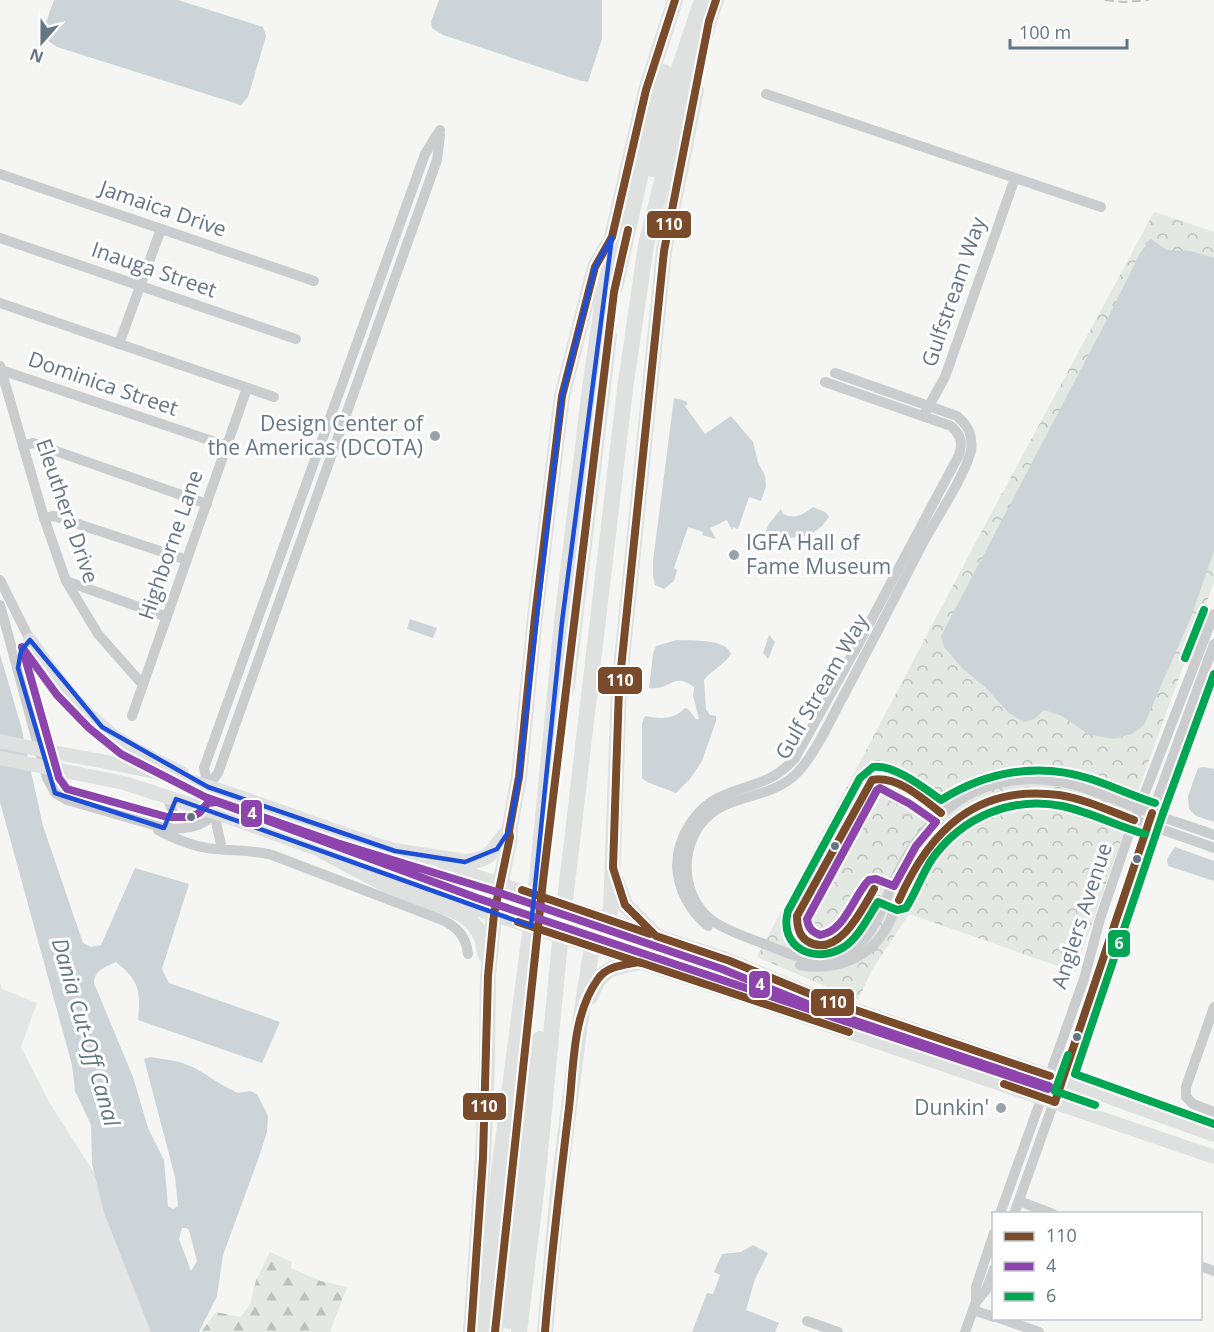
<svg xmlns="http://www.w3.org/2000/svg" width="1214" height="1332" font-family="'Open Sans',sans-serif">
<style>
.built{fill:#e4e5e5}
.forest{fill:url(#forest-firs)}
.park{fill:url(#park-crowns)}
.water{fill:#cdd4d7;fill-rule:evenodd}
.lines{fill:none;stroke-linecap:round;stroke-linejoin:round}
.minor{stroke:#cacccd;stroke-width:10}
.major{stroke:#dfe0e0;stroke-width:14}
.highway{stroke:#dfe0e0;stroke-width:16}
.rail{stroke:#c1c3c4;stroke-width:2;stroke-dasharray:9 4.5;stroke-linecap:butt}
.bus-1-casing{stroke:#fff;stroke-width:12}
.bus-2-casing{stroke:#fff;stroke-width:12}
.bus-3-casing{stroke:#fff;stroke-width:12}
.bus-1{stroke:#7a4b2a;stroke-width:8}
.bus-2{stroke:#8e44ad;stroke-width:8}
.bus-3{stroke:#00a651;stroke-width:8}
.marked{fill:none;stroke:#1d4ed8;stroke-width:4.5;stroke-linejoin:round}
.poi-dot{fill:#97a2ab;stroke:#fff;stroke-width:2}
.bus-dot{fill:#657584;stroke:#fff;stroke-width:2}
.labels{text-anchor:middle;stroke-width:6;stroke-linejoin:round;paint-order:stroke}
.street-label{font-size:21px;fill:#657584;stroke:#fff}
.poi-label{font-size:21px;fill:#657584;stroke:#fff;text-anchor:end}
.water-label{font-size:22px;font-style:italic;fill:#617780;stroke:#fff}
.line-badge{stroke:#fff;stroke-width:2}
.badge-label{font-size:16px;text-anchor:middle;font-weight:bold;fill:#fff}
</style>
<defs>
<pattern id="forest-firs" width="22" height="20" patternUnits="userSpaceOnUse" patternTransform="scale(1.5)"><rect width="22" height="20" fill="#e4e8e2"/><path d="M5 1l3.5 6h-7zM16 11l3.5 6h-7z" fill="#bcc1bd"/></pattern>
<pattern id="park-crowns" width="20" height="18" patternUnits="userSpaceOnUse" patternTransform="scale(1.5)"><rect width="20" height="18" fill="#e4e8e2"/><path d="M2 6a3 3 0 1 1 6 0M12 15a3 3 0 1 1 6 0" fill="none" stroke="#bcc1bd"/></pattern>
</defs>
<rect width="100%" height="100%" fill="#f5f5f4"/>
<polygon class="built" points="0,982 2,989 37,1003 21,1047 49,1102 105,1190 157,1332 0,1332"/>
<polygon class="forest" points="270,1252 292,1262 291,1268 321,1281 347,1287 330,1332 201,1332 216,1312 241,1317 250,1304 256,1280"/>
<polygon class="park" points="1154,212 1214,232 1214,582 1153,749 1075,972 909,914 872,970 858,1000 757,957 978,538"/>
<g class="water">
<polygon points="54,0 178,0 263,27 266,36 248,97 241,105 57,47 44,38 45,25"/>
<polygon points="439,0 602,0 602,39 588,82 578,80 443,35 432,28 431,22"/>
<polygon points="1151,239 1167,250 1190,251 1214,258 1214,551 1191,617 1144,725 1132,734 1113,739 1088,734 1062,716 1044,710 1034,719 1024,722 1009,713 985,687 963,669 944,647 941,636 1112,310 1140,253 1146,247 1145,243"/>
<polygon points="674,398 686,401 688,404 685,406 705,434 731,416 753,442 758,462 765,476 766,486 761,501 749,497 738,529 733,527 732,530 727,520 710,528 716,539 702,535 703,532 688,527 674,568 677,570 674,581 664,589 655,585 653,576 653,561"/>
<path d="M813,507L825,512L829,516C817,540 787,541 765,534L768,525L781,509L783,514C796,520 803,514 813,507Z"/>
<polygon points="410,619 437,628 433,638 407,629"/>
<polygon points="769,635 775,642 768,659 763,653"/>
<path d="M677,640C691,641 726,638 731,654C727,662 711,671 704,680L706,709L710,715L716,716V721L702,761L690,779L676,793L647,782L642,778V723L645,716C661,719 673,720 685,708L688,709L696,719H699L693,696L694,687C672,671 671,691 649,688L653,654L656,646Z"/>
<path d="M0,654L21,726L43,826L83,943L91,947L101,945L135,868L189,884L162,969L169,983L280,1022L262,1063L138,1020C141,990 139,981 116,962C106,967 94,970 94,983L133,1077L148,1128L164,1160L168,1206L173,1209L178,1206L175,1177L144,1059L151,1057L180,1062L195,1068L224,1086L238,1093L250,1091L257,1094L268,1116L267,1132L259,1157L223,1255L217,1296L199,1332H151L104,1213L92,1164L91,1125L75,1091L72,1065L0,802ZM182,1228H186L189,1230L197,1261L191,1271L179,1239Z"/>
<polygon points="1203,767 1214,769 1214,822 1196,816 1189,809 1188,796 1198,768"/>
<polygon points="1175,847 1214,861 1214,881 1168,866 1167,859"/>
<polygon points="753,1245 768,1253 755,1279 746,1310 779,1323 775,1332 692,1332 707,1293 713,1294 720,1275 714,1272 722,1254 741,1252"/>
</g>
<g class="lines">
<g class="minor">
<polyline points="766,94 1101,207"/>
<polyline points="0,174 314,281"/>
<polyline points="0,238 296,339"/>
<polyline points="0,303 274,397"/>
<polyline points="119,344 161,229"/>
<polyline points="0,366 44,518 66,581 98,634 143,685"/>
<polyline points="1,370 227,446"/>
<path d="M835,373L957,416C969,427 973,435 971,451C963,479 939,514 924,541C898,592 871,644 844,695C830,720 817,751 798,772C767,805 716,789 694,835C680,864 686,901 713,921C727,931 746,937 762,943C787,953 809,964 836,957C869,947 878,918 890,890C922,814 980,765 1067,783C1087,787 1105,796 1124,803C1153,815 1184,824 1214,835"/>
<polyline points="925,413 945,377 1015,178"/>
<polyline points="23,446 33,443 207,504"/>
<polyline points="44,518 54,516 187,560"/>
<polyline points="0,580 30,640 21,651 19,665"/>
<polyline points="66,581 167,617"/>
<path d="M0,605L47,778L55,793L67,800L164,828C181,830 205,828 214,812"/>
<polyline points="132,716 247,388"/>
<polyline points="208,787 218,773 437,160 440,135"/>
<polyline points="164,828 173,813 167,796"/>
<path d="M158,830C175,839 196,848 216,849C235,851 253,850 272,855L440,919C456,926 466,935 468,954"/>
<polyline points="222,849 204,768 425,154 440,130"/>
<path d="M708,926C690,911 678,890 677,866C677,837 696,807 722,796C751,783 773,784 795,758L860,641L959,455C963,443 961,435 951,426L825,382"/>
<path d="M800,965C835,972 871,958 888,925C896,909 901,891 909,875C932,828 979,794 1032,793C1067,793 1099,808 1132,819C1160,829 1187,838 1214,848"/>
<polyline points="1214,1007 1186,1087 1186,1097 1193,1104 1214,1112"/>
<polyline points="1019,1201 1053,1214"/>
<polyline points="1000,1214 1084,979 1100,919 1129,834 1214,614"/>
<polyline points="1014,1214 1097,981 1152,813 1214,644"/>
<polyline points="1200,1266 1214,1271"/>
<polyline points="976,1302 976,1287 994,1233"/>
<polyline points="973,1310 994,1317"/>
<polyline points="999,1318 1039,1332"/>
<polyline points="807,1321 838,1332"/>
<polyline points="965,1332 976,1302 986,1290 994,1269"/>
</g>
<g class="major">
<path d="M30,640C52,673 77,708 109,732C131,749 157,761 182,773"/>
<path d="M0,741C59,755 120,762 179,778C256,799 329,832 405,853"/>
<polyline points="0,758 124,783 214,812 334,855"/>
<polyline points="443,865 726,959 820,998 1062,1080 1214,1135"/>
<polyline points="369,868 474,908 749,998 1214,1157"/>
<path d="M784,1002C798,1007 809,1009 820,998"/>
<polyline points="813,1020 817,1015 828,1013 860,1023 884,1025"/>
</g>
<g class="highway">
<polyline points="653,169 671,93 702,0"/>
<polyline points="615,287 664,72"/>
<polyline points="567,686 609,336"/>
<path d="M395,851L465,862C496,859 491,849 508,832"/>
<path d="M324,852L387,885L460,913C476,923 483,934 485,954"/>
<polyline points="616,880 625,905 656,936"/>
<path d="M562,937C586,935 605,935 611,908L619,688L664,251L696,90"/>
<path d="M590,997C600,969 611,967 639,962"/>
<polyline points="509,1321 540,1039"/>
<polyline points="471,1332 483,1158 487,1067 488,976 494,914 510,837 509,831 519,777 535,617 562,396 595,267 607,246"/>
<polyline points="482,1332 498,1179 537,879 562,622 590,388 612,237 646,90 675,0"/>
<polyline points="495,1332 522,1081"/>
<polyline points="519,1332 537,1184 559,952 625,389 646,245 679,112 716,0"/>
<polyline points="545,1332 558,1191 580,1023 592,947 591,928 585,913"/>
</g>
<polyline class="rail" points="1105,0 1124,2 1149,0"/>
<g class="bus-1-casing">
<g id="bus-1">
<polyline points="716,0 709,21 664,251 619,688 613,868 625,905 656,936 730,961 820,998 1050,1076"/>
<path d="M874,889C862,909 838,960 807,941C799,936 797,925 797,916L872,780C897,775 923,799 941,813"/>
<polyline points="522,890 650,934"/>
<path d="M899,900C930,830 977,784 1059,795C1085,799 1110,811 1134,820"/>
<polyline points="518,922 641,963"/>
<polyline points="1004,1084 1055,1102"/>
<polyline points="1055,1102 1152,813"/>
<polyline points="471,1332 483,1158 488,976 494,914 510,837 509,831 519,777 535,617 562,396 595,267 612,237 646,90 675,0"/>
<polyline points="495,1332 543,881 614,292 628,230"/>
<path d="M545,1332C551,1257 560,1183 569,1108C574,1066 572,1015 598,979C607,966 624,965 639,962L849,1032"/>
</g>
</g>
<g class="bus-2-casing">
<g id="bus-2">
<polygon points="22,647 57,695 89,728 121,754 205,797 337,843 497,892 722,969 817,1008 1049,1086 1048,1089 477,898 217,802 208,803 199,813 191,817 167,817 67,789 59,778"/>
<path d="M880,788L910,804L936,822L916,846L894,886L876,879L869,880C853,896 845,932 820,935C812,932 808,928 807,919L877,790Z"/>
</g>
</g>
<g class="bus-3-casing">
<g id="bus-3">
<polyline points="1185,658 1204,610"/>
<polyline points="1214,674 1162,816 1075,1074 1214,1124"/>
<path d="M1145,834C1117,826 1090,812 1062,806C1011,796 962,817 932,859C922,874 916,892 906,908L897,910L878,902C868,917 859,937 844,947C815,965 778,948 788,911L860,778L873,767C894,764 924,788 941,800C987,771 1039,762 1091,779C1112,786 1133,796 1155,803"/>
<polyline points="1068,1055 1055,1091 1095,1105"/>
</g>
</g>
<use href="#bus-1" class="bus-1"/>
<use href="#bus-2" class="bus-2"/>
<use href="#bus-3" class="bus-3"/>
</g>
<path class="marked" d="M612,237L562,622L531,926L176,799L164,828L55,793L18,668L21,651L30,640L102,727L208,787L395,851L465,862L497,849L509,831L519,777L562,396L595,267Z"/>
<g class="poi-dot">
<circle cx="435" cy="436" r="6"/>
<circle cx="734" cy="555" r="6"/>
<circle cx="1001" cy="1108" r="6"/>
</g>
<g class="bus-dot">
<circle cx="191" cy="817" r="5"/>
<circle cx="835" cy="846" r="5"/>
<circle cx="1137" cy="859" r="5"/>
<circle cx="1077" cy="1037" r="5"/>
</g>
<g class="labels">
<g class="street-label">
<text transform="translate(163 209) rotate(19)" y="7">Jamaica Drive</text>
<text transform="translate(154 270) rotate(19)" y="7">Inauga Street</text>
<text transform="translate(954 292) rotate(-71)" y="7">Gulfstream Way</text>
<text transform="translate(103 384) rotate(19)" y="7">Dominica Street</text>
<text transform="translate(67 511) rotate(71)" y="7">Eleuthera Drive</text>
<text transform="translate(171 545) rotate(-71)" y="7">Highborne Lane</text>
<text transform="translate(822 687) rotate(-60)" y="7">Gulf Stream Way</text>
<text transform="translate(1082 916) rotate(-72)" y="7">Anglers Avenue</text>
</g>
<g class="poi-label">
<text x="423" y="431">Design Center of<tspan x="423" dy="24">the Americas (DCOTA)</tspan></text>
<text x="746" y="550" text-anchor="start">IGFA Hall of<tspan x="746" dy="24">Fame Museum</tspan></text>
<text x="989" y="1115">Dunkin'</text>
</g>
<g class="water-label">
<text transform="translate(86 1032) rotate(74)" y="8">Dania Cut-Off Canal</text>
</g>
</g>
<g class="line-badge">
<rect x="646" y="210" width="46" height="29" rx="6" fill="#7a4b2a"/>
<rect x="597" y="666" width="46" height="29" rx="6" fill="#7a4b2a"/>
<rect x="240" y="799" width="23" height="29" rx="6" fill="#8e44ad"/>
<rect x="1107" y="929" width="24" height="29" rx="6" fill="#00a651"/>
<rect x="748" y="970" width="23" height="29" rx="6" fill="#8e44ad"/>
<rect x="810" y="988" width="45" height="29" rx="6" fill="#7a4b2a"/>
<rect x="462" y="1092" width="45" height="29" rx="6" fill="#7a4b2a"/>
</g>
<g class="badge-label">
<text x="669" y="230">110</text>
<text x="620" y="686">110</text>
<text x="252" y="819">4</text>
<text x="1119" y="949">6</text>
<text x="760" y="990">4</text>
<text x="833" y="1008">110</text>
<text x="484" y="1112">110</text>
</g>
<rect x="992" y="1212" width="210" height="108" fill="#ffffff" stroke="#c1c8ce" stroke-width="1.5"/>
<rect x="1004" y="1232" width="30" height="9" fill="#7a4b2a" stroke="#c1c8ce" stroke-width="1.5"/>
<text x="1046" y="1242" font-size="18" fill="#657584">110</text>
<rect x="1004" y="1262" width="30" height="9" fill="#8e44ad" stroke="#c1c8ce" stroke-width="1.5"/>
<text x="1046" y="1272" font-size="18" fill="#657584">4</text>
<rect x="1004" y="1292" width="30" height="9" fill="#00a651" stroke="#c1c8ce" stroke-width="1.5"/>
<text x="1046" y="1302" font-size="18" fill="#657584">6</text>
<g transform="translate(42 42) rotate(201)" stroke="#ffffff" stroke-width="4.5" paint-order="stroke">
<path d="M0-4.5L10 22L0 15L-10 22Z" fill="#657584"/>
<text y="-9" font-size="16" font-weight="bold" text-anchor="middle" fill="#657584">N</text>
</g>
<path d="M1010 39v9h117v-9" fill="none" stroke="#657584" stroke-width="3"/>
<text x="1019" y="39" font-size="18" fill="#657584" stroke="#ffffff" stroke-width="4.5" paint-order="stroke">100 m</text>
</svg>
